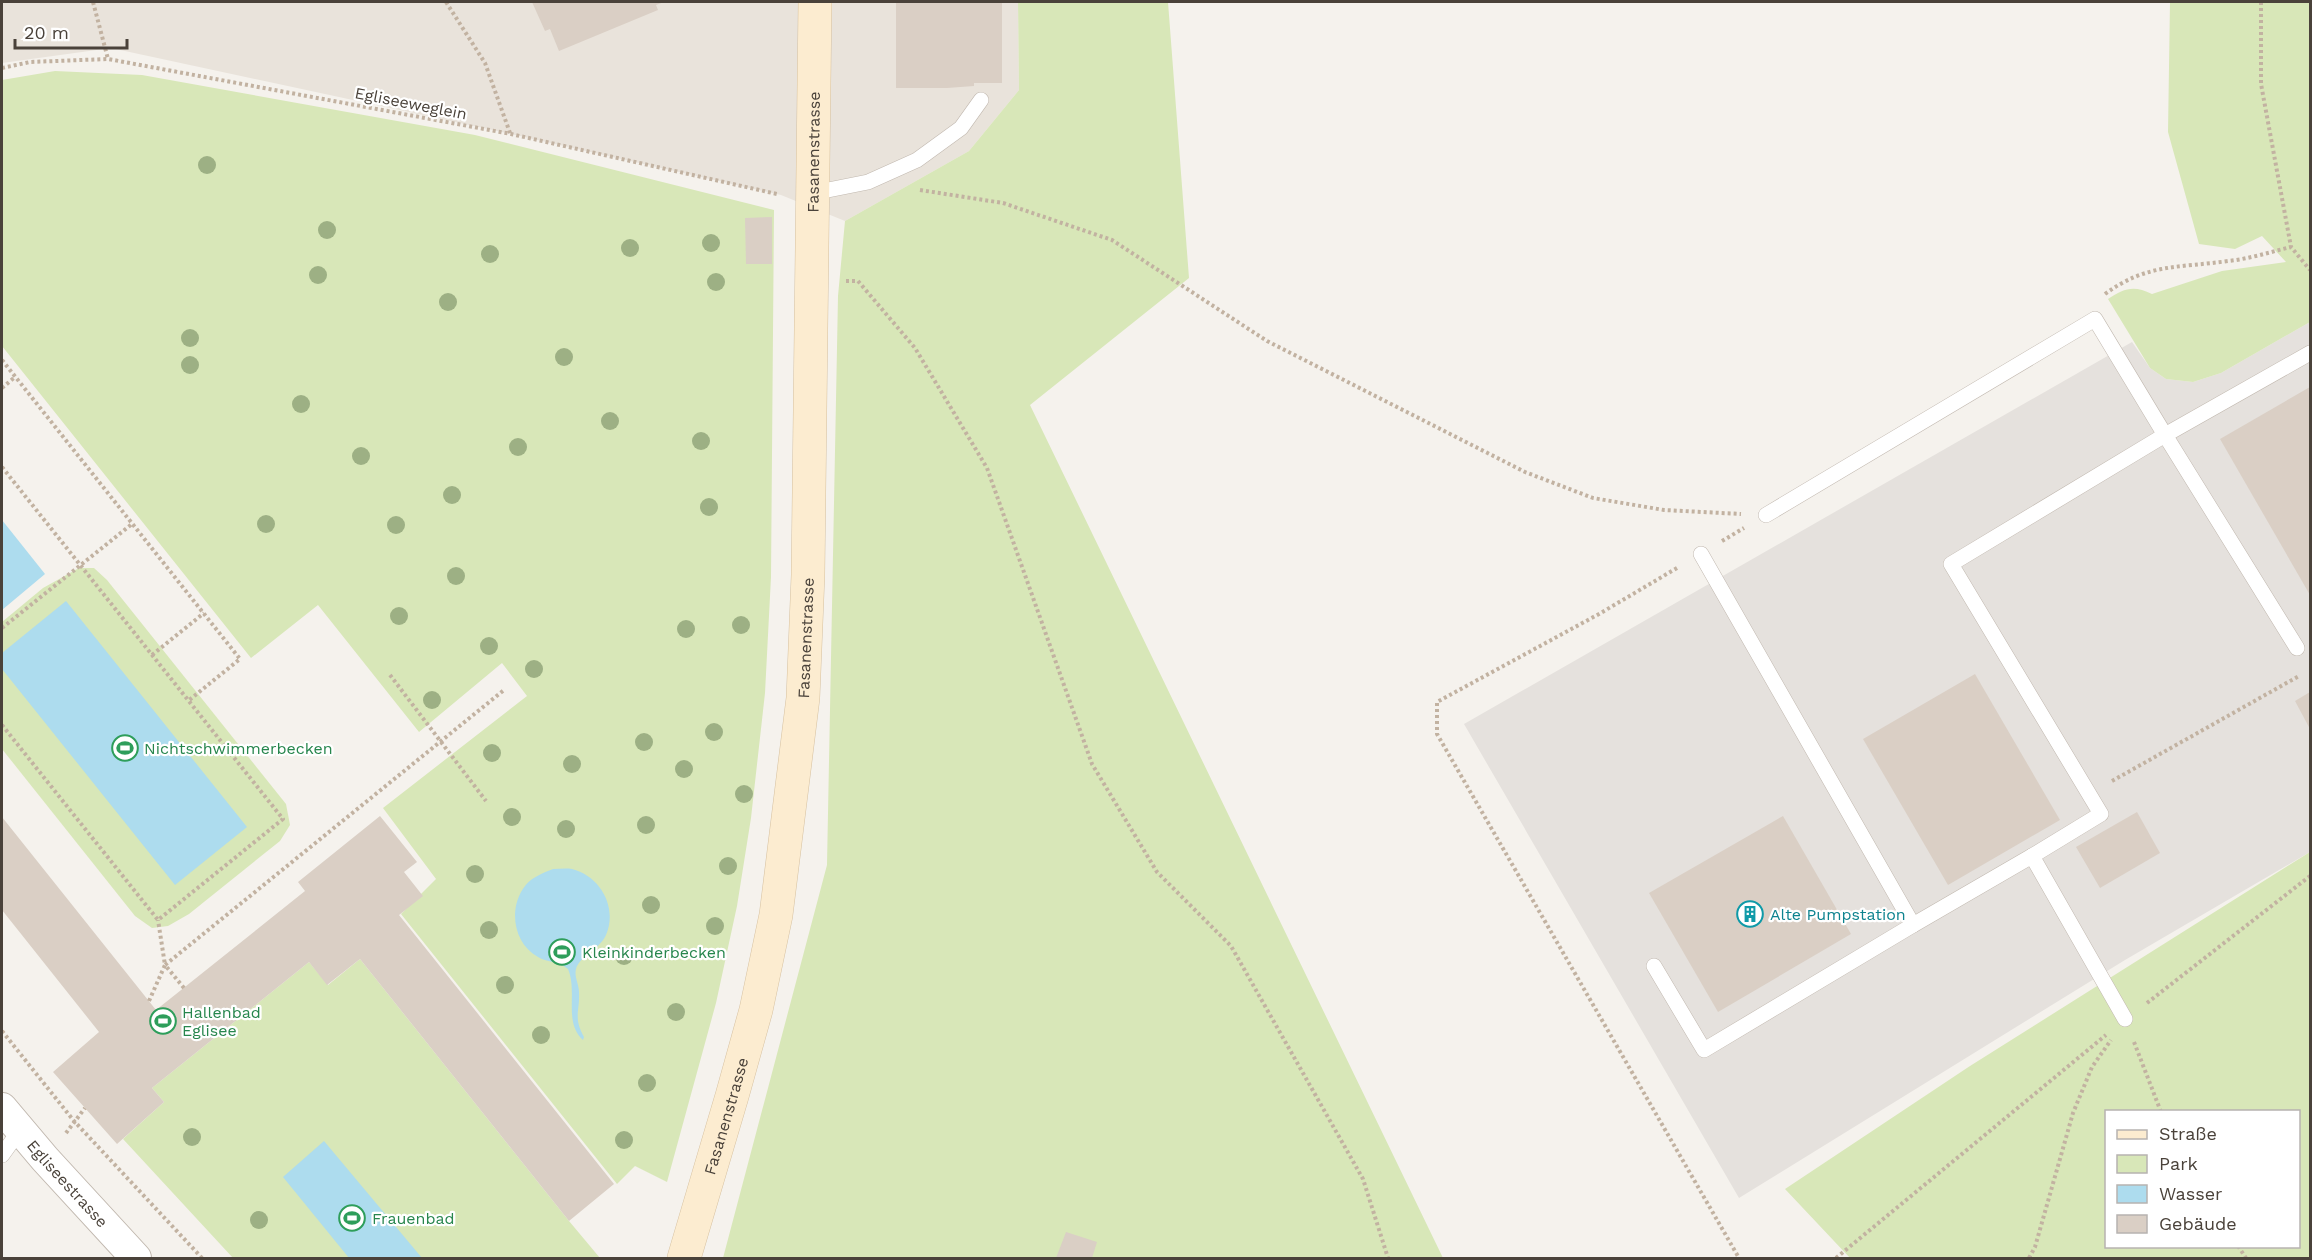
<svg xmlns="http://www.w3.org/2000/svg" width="2312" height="1260" font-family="'Work Sans',sans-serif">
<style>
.residential{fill:#e9e3db}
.industrial{fill:#e5e1dd}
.green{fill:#d8e7b8;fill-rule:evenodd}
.water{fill:#addcee}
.building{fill:#dacfc5}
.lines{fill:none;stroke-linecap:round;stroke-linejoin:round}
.service-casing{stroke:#c1b8af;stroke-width:16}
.minor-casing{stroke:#c1b8af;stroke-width:32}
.secondary-casing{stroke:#d6c1a0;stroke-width:34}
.path{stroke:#c2b2a1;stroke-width:4;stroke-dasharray:3 3;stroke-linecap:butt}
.service{stroke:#fff;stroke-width:15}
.minor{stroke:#fff;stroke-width:30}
.secondary{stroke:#fcecd0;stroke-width:33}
.tree{fill:#9db084}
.labels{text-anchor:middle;stroke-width:4.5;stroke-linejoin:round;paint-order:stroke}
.street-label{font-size:16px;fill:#4a423a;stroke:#fff}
.leisure-label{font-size:16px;fill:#27864d;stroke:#fff;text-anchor:start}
.culture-label{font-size:16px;fill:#0d838f;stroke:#fff;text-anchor:start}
</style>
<rect width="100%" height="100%" fill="#f5f2ed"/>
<polygon class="residential" points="2,2 1018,2 1019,90 969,151 845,221 781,195 511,134 111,48 2,63"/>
<polygon class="industrial" points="2310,322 2310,852 2125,960 1739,1198 1464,724 2132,342 2150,368 2166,379 2193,382 2221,373"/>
<g class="green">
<polygon points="1018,2 1168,2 1189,278 1030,405 1443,1258 723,1258 827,865 838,296 845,221 969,151 1019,90"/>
<path d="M2170,2H2310V322L2221,373L2193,382L2166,379L2150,368L2108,299C2124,288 2134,285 2152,294L2222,271L2286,262L2262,236L2235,249L2199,244L2168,132Z"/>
<polygon points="55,71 142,75 475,135 774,210 771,577 765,693 751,818 737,906 716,1003 667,1182 635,1166 617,1184 401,914 436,879 383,808 527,696 502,663 419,732 318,605 251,658 2,346 2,80"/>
<polygon points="79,568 94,568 107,580 286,804 290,825 280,841 189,914 168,926 152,928 135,916 2,749 2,622 43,588"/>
<path d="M2310,852V1258H1850L1785,1189L1970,1066ZM2106,1112H2298V1246H2106Z"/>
<polygon points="360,959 569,1221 600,1258 233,1258 123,1139 164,1102 152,1088 309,962 328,985"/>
</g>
<g class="water">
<polygon points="2,520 45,574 2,610"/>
<polygon points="66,601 247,827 175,885 2,669 2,653"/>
<path d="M553,869C559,869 566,868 572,869C600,876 618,907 606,935C600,949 579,957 576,969C574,977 579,984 579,992C580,1012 573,1017 584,1037L583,1040C563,1022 578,992 568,969C559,961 548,963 538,957C513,943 508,908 525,886C532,877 543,873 553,869Z"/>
<polygon points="324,1141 422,1258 349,1258 283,1177"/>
</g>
<g class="building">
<polygon points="532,2 664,2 656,5 658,10 559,51 550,29 545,31"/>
<polygon points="896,2 1002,2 1002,83 974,83 974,86 947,88 896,88"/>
<polygon points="772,217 772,264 746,264 745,218"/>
<polygon points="2310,387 2310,595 2220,439"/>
<polygon points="1975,674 2060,820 1948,885 1863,739"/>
<polygon points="2310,692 2310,729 2295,701"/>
<polygon points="2137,812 2160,853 2100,888 2076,847"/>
<polygon points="380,816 417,862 404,872 423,896 399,915 614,1184 569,1221 360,959 327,985 309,962 152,1088 164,1102 117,1144 53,1072 99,1032 2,910 2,817 156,1010 305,891 298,882"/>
<polygon points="1783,816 1851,934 1718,1012 1649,893"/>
<polygon points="1066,1232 1097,1242 1092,1258 1056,1258"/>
</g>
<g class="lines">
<g class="service-casing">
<g id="service">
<polyline points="813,193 868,182 917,160 961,128 981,100"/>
<polyline points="1766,515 2095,319 2165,435 1951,564 2101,814 2032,856"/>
<polyline points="1701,554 1913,925 2032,856 2125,1019"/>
<polyline points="2297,648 2165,435 2310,353"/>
<polyline points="1654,966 1704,1050 1913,925"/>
<polyline points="2,1155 20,1130"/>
</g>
</g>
<g class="minor-casing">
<g id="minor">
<path id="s1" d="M2,1108L45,1159L136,1258"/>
</g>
</g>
<g class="secondary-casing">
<g id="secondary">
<path id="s2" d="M684,1258L732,1096L756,1010L776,915L803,698L808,575L815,2"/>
</g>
</g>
<g class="path">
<polyline points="93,2 108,59"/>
<polyline points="446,2 485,63 510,133"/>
<polyline points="2261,2 2261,84 2291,247 2310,270"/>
<polyline points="2,68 30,62 108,59 511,134 777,194"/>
<polyline points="920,190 1003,203 1112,240 1267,341 1525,472 1593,498 1664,510 1741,514"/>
<polyline points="846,281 858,281 915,348 987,468 1092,764 1157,872 1231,946 1363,1179 1388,1258"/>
<path d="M2105,294C2147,263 2180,268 2228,261C2249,259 2270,252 2291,247"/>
<polyline points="2,360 240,659 188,701"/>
<polyline points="2,388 15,377"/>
<polyline points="2,467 283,819 158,920 2,725"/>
<polyline points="1722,541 1744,528"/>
<polyline points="1677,568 1599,614 1437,702 1437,734 1739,1258"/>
<polyline points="2,628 132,524"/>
<polyline points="152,655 204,613"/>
<polyline points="390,675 486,801"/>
<polyline points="2112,781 2299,676"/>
<polyline points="184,988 165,965 504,690"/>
<polyline points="149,1001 165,965 158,920"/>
<polyline points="2147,1003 2310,876"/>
<polyline points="2,1031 74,1121 202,1258"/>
<polyline points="2134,1042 2161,1112"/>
<polyline points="66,1133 85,1108"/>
<polyline points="2238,1246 2246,1258"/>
<polyline points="1836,1258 2106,1035"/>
<polyline points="2029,1258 2035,1247 2073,1113 2092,1067 2111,1040"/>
</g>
<use href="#service" class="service"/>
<use href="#minor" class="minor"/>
<use href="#secondary" class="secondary"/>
</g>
<g class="tree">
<circle cx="207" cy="165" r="9"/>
<circle cx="327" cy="230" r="9"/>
<circle cx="711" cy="243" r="9"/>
<circle cx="630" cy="248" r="9"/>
<circle cx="490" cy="254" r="9"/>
<circle cx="318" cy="275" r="9"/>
<circle cx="716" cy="282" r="9"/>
<circle cx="448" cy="302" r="9"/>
<circle cx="190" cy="338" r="9"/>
<circle cx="564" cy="357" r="9"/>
<circle cx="190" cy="365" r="9"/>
<circle cx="301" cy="404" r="9"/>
<circle cx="610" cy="421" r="9"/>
<circle cx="701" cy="441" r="9"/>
<circle cx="518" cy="447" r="9"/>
<circle cx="361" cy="456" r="9"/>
<circle cx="452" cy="495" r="9"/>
<circle cx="709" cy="507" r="9"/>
<circle cx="266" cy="524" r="9"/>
<circle cx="396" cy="525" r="9"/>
<circle cx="456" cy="576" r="9"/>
<circle cx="399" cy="616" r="9"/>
<circle cx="741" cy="625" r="9"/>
<circle cx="686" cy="629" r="9"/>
<circle cx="489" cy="646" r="9"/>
<circle cx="534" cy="669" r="9"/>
<circle cx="432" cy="700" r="9"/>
<circle cx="714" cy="732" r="9"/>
<circle cx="644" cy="742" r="9"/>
<circle cx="492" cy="753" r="9"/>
<circle cx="572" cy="764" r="9"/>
<circle cx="684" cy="769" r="9"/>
<circle cx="744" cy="794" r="9"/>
<circle cx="512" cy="817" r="9"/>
<circle cx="646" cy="825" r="9"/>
<circle cx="566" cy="829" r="9"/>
<circle cx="728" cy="866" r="9"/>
<circle cx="475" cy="874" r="9"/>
<circle cx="651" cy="905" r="9"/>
<circle cx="715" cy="926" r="9"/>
<circle cx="489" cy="930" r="9"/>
<circle cx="624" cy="956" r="9"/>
<circle cx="505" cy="985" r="9"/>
<circle cx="676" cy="1012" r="9"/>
<circle cx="541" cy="1035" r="9"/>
<circle cx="647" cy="1083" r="9"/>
<circle cx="192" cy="1137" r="9"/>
<circle cx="624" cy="1140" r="9"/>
<circle cx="259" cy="1220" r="9"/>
</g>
<defs>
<g id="stadium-ring" transform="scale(1.35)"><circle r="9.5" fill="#fff" stroke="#2e9e5b" stroke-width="1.5"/><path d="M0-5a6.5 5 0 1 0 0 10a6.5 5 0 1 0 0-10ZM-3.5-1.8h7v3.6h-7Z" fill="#2e9e5b"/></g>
<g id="building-ring" transform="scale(1.35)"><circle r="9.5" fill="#fff" stroke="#0f9aa8" stroke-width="1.5"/><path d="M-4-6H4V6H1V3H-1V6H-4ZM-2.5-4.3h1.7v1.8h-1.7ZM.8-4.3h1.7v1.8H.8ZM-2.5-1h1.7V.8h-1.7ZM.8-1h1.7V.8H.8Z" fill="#0f9aa8"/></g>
</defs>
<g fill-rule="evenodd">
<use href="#stadium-ring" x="125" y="748"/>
<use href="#building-ring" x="1750" y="914"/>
<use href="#stadium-ring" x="562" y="952"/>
<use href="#stadium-ring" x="163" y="1021"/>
<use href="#stadium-ring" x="352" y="1218"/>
</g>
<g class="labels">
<g class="street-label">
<text transform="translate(411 103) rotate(11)" y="6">Egliseeweglein</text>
<text dy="6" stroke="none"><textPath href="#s2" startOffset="1120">Fasanenstrasse</textPath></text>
<text dy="6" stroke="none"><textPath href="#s2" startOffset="634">Fasanenstrasse</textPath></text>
<text dy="6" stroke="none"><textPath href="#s2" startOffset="148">Fasanenstrasse</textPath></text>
<text dy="6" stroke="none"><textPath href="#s1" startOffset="100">Egliseestrasse</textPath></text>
</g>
<g class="leisure-label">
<text x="144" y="754">Nichtschwimmerbecken</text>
<text x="582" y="958">Kleinkinderbecken</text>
<text x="182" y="1018">Hallenbad<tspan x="182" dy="18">Eglisee</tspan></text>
<text x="372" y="1224">Frauenbad</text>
</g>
<g class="culture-label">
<text x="1770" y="920">Alte Pumpstation</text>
</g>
</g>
<rect width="2312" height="1260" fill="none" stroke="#4a423a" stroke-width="6"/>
<rect x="2105" y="1110" width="195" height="138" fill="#ffffff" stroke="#b7b3b0" stroke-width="1.5"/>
<rect x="2117" y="1130" width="30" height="9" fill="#fcecd0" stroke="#b7b3b0" stroke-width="1.5"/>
<text x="2159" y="1140" font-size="18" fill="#4a423a">Straße</text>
<rect x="2117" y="1155" width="30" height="18" fill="#d8e7b8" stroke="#b7b3b0" stroke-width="1.5"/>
<text x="2159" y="1170" font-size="18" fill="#4a423a">Park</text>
<rect x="2117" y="1185" width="30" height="18" fill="#addcee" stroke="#b7b3b0" stroke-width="1.5"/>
<text x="2159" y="1200" font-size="18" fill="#4a423a">Wasser</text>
<rect x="2117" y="1215" width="30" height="18" fill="#dacfc5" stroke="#b7b3b0" stroke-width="1.5"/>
<text x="2159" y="1230" font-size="18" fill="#4a423a">Gebäude</text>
<path d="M15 39v9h112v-9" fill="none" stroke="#4a423a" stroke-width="3"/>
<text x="24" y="39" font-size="18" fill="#4a423a" stroke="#ffffff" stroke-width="4.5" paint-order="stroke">20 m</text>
</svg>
